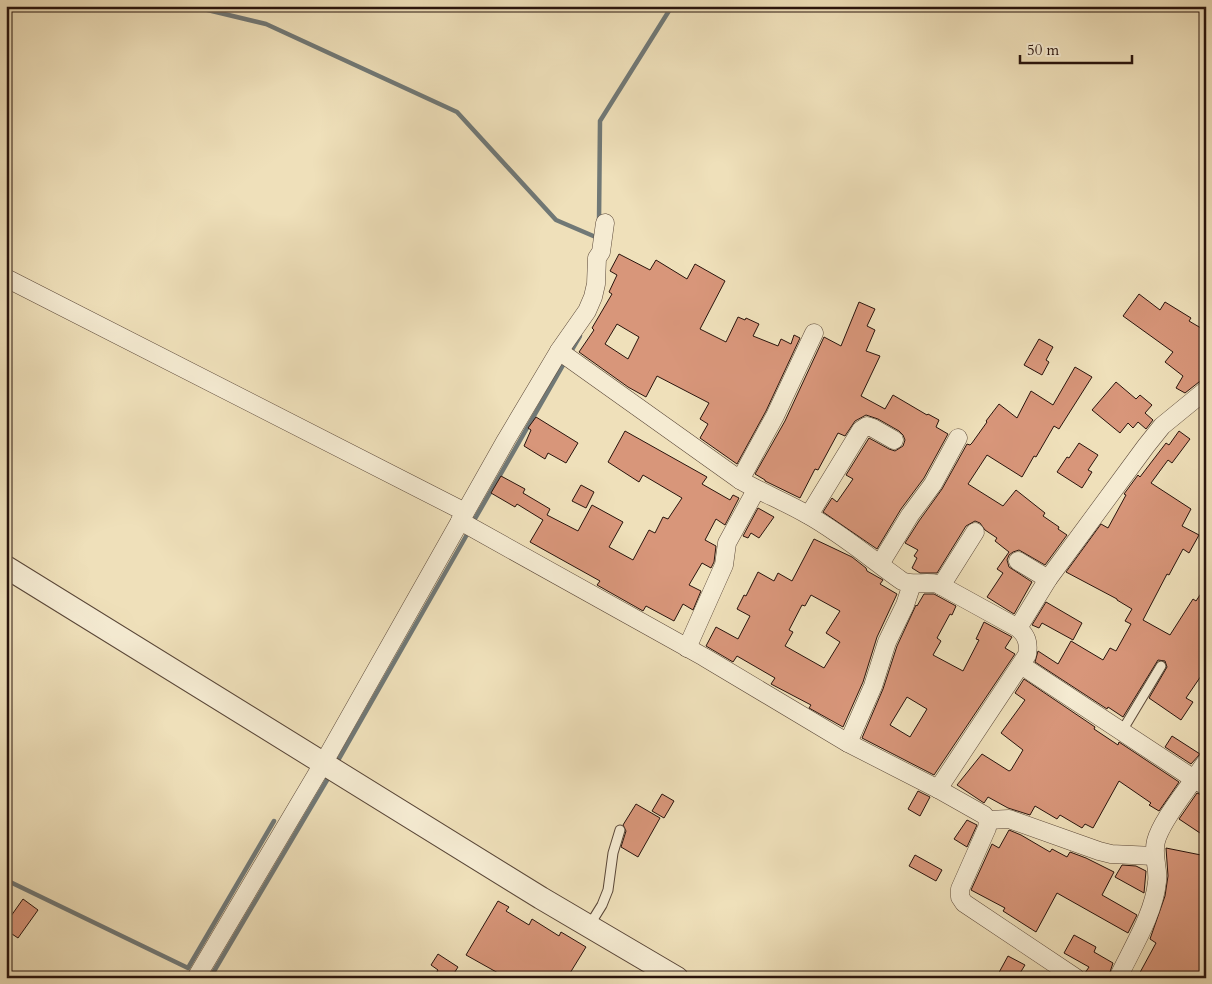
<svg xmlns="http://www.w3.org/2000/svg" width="1212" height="984" font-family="Cardo,serif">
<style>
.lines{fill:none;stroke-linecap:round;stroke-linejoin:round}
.stream{stroke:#707876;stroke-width:4.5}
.building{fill:#d8967a;stroke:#29140d;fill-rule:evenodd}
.service-casing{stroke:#5a4738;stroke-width:11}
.minor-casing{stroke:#5a4738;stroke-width:19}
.tertiary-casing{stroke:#5a4738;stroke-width:24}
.service{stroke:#f5ebd2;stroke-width:9}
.minor{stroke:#f5ebd2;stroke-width:18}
.tertiary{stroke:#f5ebd2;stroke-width:22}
</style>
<rect width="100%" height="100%" fill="#efe0ba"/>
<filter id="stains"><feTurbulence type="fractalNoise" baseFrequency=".004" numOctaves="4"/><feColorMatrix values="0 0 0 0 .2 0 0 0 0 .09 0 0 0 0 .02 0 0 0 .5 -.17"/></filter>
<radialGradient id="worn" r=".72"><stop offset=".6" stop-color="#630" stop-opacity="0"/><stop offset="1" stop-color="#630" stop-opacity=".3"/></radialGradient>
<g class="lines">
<g class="stream">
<polyline points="191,6 266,24 457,112 556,220 598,238"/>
<polyline points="599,222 600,121 672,6"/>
<polyline points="570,353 580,336"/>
<polyline points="472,524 566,360"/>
<polyline points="336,764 469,531"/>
<polyline points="6,880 188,968 274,821"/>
<polyline points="210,978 330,775"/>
</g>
</g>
<g class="building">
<path d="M619,254L650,270L656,260L687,279L695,264L725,281L700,329L726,342L738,317L745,320L746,318L759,324L753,336L778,346L781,339L791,344L794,335L800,338L766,411L737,464L700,438L708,424L700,419L709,403L657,376L646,397L628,387L579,352L594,330L592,328L612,294L609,292L617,275L610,271ZM617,324L639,337L628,359L605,344Z"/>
<polygon points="1139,294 1160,310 1165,302 1191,318 1189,321 1206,331 1206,380 1199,382 1185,393 1176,388 1183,376 1165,362 1173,352 1123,316"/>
<polygon points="859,302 875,309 867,326 875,330 866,351 880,356 861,396 885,409 893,395 927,415 928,414 939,420 936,427 948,434 924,478 901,509 877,549 823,512 832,498 837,502 853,479 846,475 869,438 889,449 895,451 903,446 905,440 903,435 899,431 878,419 866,415 855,421 845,436 838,433 818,470 815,469 800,498 765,481 765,480 755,474 785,421 824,337 841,346"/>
<polygon points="1039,339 1053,347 1046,360 1049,362 1042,375 1024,365"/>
<polygon points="1075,367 1092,377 1059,429 1054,426 1036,457 1034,456 1022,477 987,455 968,484 1003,506 1016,490 1045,513 1043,516 1059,527 1058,529 1067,535 1045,565 1019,550 1013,552 1009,555 1007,560 1009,567 1032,582 1014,614 987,597 1003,573 997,569 1009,552 995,541 997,538 985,530 980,523 975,521 966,526 937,573 920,573 912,568 917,558 914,556 918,550 905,543 919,521 942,489 967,444 970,445 972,443 987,422 986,421 999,404 1017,418 1031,391 1053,405"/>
<polygon points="1116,382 1136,399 1140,395 1152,405 1145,413 1153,420 1146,429 1138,422 1133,428 1128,423 1120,433 1092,410"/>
<polygon points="536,417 578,443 566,463 548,453 545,459 524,446 531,430 528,428"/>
<polygon points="625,431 707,477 702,484 730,500 733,495 739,498 725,525 716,519 705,540 716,546 714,562 711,568 702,563 689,585 701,591 693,610 683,604 674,621 646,606 643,611 597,585 600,581 530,542 543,520 517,504 515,507 491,493 501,476 525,489 523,493 550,509 547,515 578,531 592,505 623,522 609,547 633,560 649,530 655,533 663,517 668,519 682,498 643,475 639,482 608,462"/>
<polygon points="1179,431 1190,439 1172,463 1168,460 1151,483 1191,509 1182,526 1199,535 1189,553 1183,549 1169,575 1167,574 1143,620 1170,635 1193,599 1196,601 1206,586 1206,678 1201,676 1186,698 1193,702 1181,720 1149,698 1167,667 1165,661 1158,660 1123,717 1108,707 1107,709 1035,662 1038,651 1058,664 1071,641 1103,660 1110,648 1116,651 1131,624 1125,621 1132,609 1117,600 1117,599 1066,572 1101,524 1108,528 1126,495 1124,494 1138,475 1140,477 1166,443 1169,445"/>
<polygon points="1079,443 1098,455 1088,470 1092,472 1082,488 1057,472 1067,457 1069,458"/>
<polygon points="581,485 594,492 586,508 572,501"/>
<polygon points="758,508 774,517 759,538 751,533 748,538 743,536"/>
<path d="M814,539L852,557L866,568L867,571L883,580L880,584L897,594L877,637L863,682L843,727L809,708L811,705L771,684L775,678L737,656L733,662L706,646L716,627L738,639L750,616L737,609L744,595L746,596L758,572L774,581L778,573L792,581ZM811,595L840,611L826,633L840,642L824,668L785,646L793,632L789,630L802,605L805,606Z"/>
<path d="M924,594H934L956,606L952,615L950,614L937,638L941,641L933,655L963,671L979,640L976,639L984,622L1012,637L1005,648L1015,654L934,775L862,738L883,689L897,646L916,605L917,606ZM907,697L927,709L910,737L890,725Z"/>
<polygon points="1046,602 1082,623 1073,640 1042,623 1039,628 1032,625"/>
<polygon points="1024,679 1095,727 1094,729 1118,745 1119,742 1179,782 1159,811 1149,805 1151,803 1119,781 1093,828 1085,824 1082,828 1060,815 1057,819 1035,806 1030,815 1008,808 988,797 984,803 957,785 982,754 1009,771 1011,770 1023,750 1001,733 1025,700 1015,693"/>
<polygon points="1172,736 1200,754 1191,764 1165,747"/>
<polygon points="918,791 930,797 920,816 908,809"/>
<polygon points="1197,793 1206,797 1206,837 1179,819"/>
<polygon points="662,794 674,801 664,818 652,811"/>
<polygon points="636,804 660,818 638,857 621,847 626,831 623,825"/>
<polygon points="967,820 977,825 967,847 954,839"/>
<polygon points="1009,830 1021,835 1050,852 1052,849 1067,857 1070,852 1086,858 1114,872 1102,895 1137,915 1128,933 1057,893 1036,932 1003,911 1005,908 971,890 992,844 999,848"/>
<polygon points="1166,848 1206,856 1206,978 1177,978 1168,973 1165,978 1137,978 1156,943 1150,939 1165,896 1168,876"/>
<polygon points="915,855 942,870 936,881 909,866"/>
<polygon points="1122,865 1136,866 1146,871 1144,893 1115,877"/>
<polygon points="23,899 38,910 18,938 6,930 6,923"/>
<polygon points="498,901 509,907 506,911 529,925 532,919 559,936 561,932 586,947 567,978 507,978 466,955"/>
<polygon points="1074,935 1096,947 1094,952 1113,963 1108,978 1086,978 1085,973 1089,967 1064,953"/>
<polygon points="438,954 458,967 451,978 433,978 438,970 431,965"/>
<polygon points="1008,956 1025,965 1017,978 996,978"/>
</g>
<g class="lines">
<g class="service-casing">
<g id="service">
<polyline points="1122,731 1161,666"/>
<polyline points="589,926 602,905 608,890 613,853 620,830"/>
</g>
</g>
<g class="minor-casing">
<g id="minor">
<polyline points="6,278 465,512"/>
<path d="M559,351L740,480C762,493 786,502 808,515C842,534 871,559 902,581C914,586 925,581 938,584L1018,628C1027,636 1029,643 1027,655L938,789"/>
<polyline points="740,480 775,416 814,333"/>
<polyline points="809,515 861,430 867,426 873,428 894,440"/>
<polyline points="460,521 704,657 848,743 938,789 984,815 988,820 987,828 960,889 960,897 964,903 1076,978"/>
<polyline points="1018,561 1048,579"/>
<polyline points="880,564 910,515 933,484 958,438"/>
<polyline points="941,586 975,532"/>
<polyline points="1018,628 1048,579 1146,446 1162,426 1206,390"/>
<polyline points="687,648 724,565 727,543 756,490"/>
<path d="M1021,665L1194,779C1183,795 1161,822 1156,841C1152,856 1159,868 1157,882C1154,914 1131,950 1118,978"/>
<polyline points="848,743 873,686 887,642 905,605 912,584"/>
<polyline points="1206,762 1194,779 1206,786"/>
<polyline points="988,820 1009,819 1099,851 1111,854 1154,856"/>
<polyline points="196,978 324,762 506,440 559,351 587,311 593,297 596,284 597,258 601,252 605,223"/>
</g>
</g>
<g class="tertiary-casing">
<polyline id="tertiary" points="6,567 541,898 677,978"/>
</g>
<use href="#service" class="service"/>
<use href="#minor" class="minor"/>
<use href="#tertiary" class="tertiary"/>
</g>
<rect width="1212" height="984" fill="none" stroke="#efe0ba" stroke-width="25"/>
<rect x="8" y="8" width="1197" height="969" fill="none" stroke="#29140d" stroke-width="2.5"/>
<rect x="12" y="12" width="1187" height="959" fill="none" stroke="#29140d"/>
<path d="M1020 55v8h112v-8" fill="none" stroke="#29140d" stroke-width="2.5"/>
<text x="1027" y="55" font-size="15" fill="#29140d" stroke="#f5ebd2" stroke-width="4" paint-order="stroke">50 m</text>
<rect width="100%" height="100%" filter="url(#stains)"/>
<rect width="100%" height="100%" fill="url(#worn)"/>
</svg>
